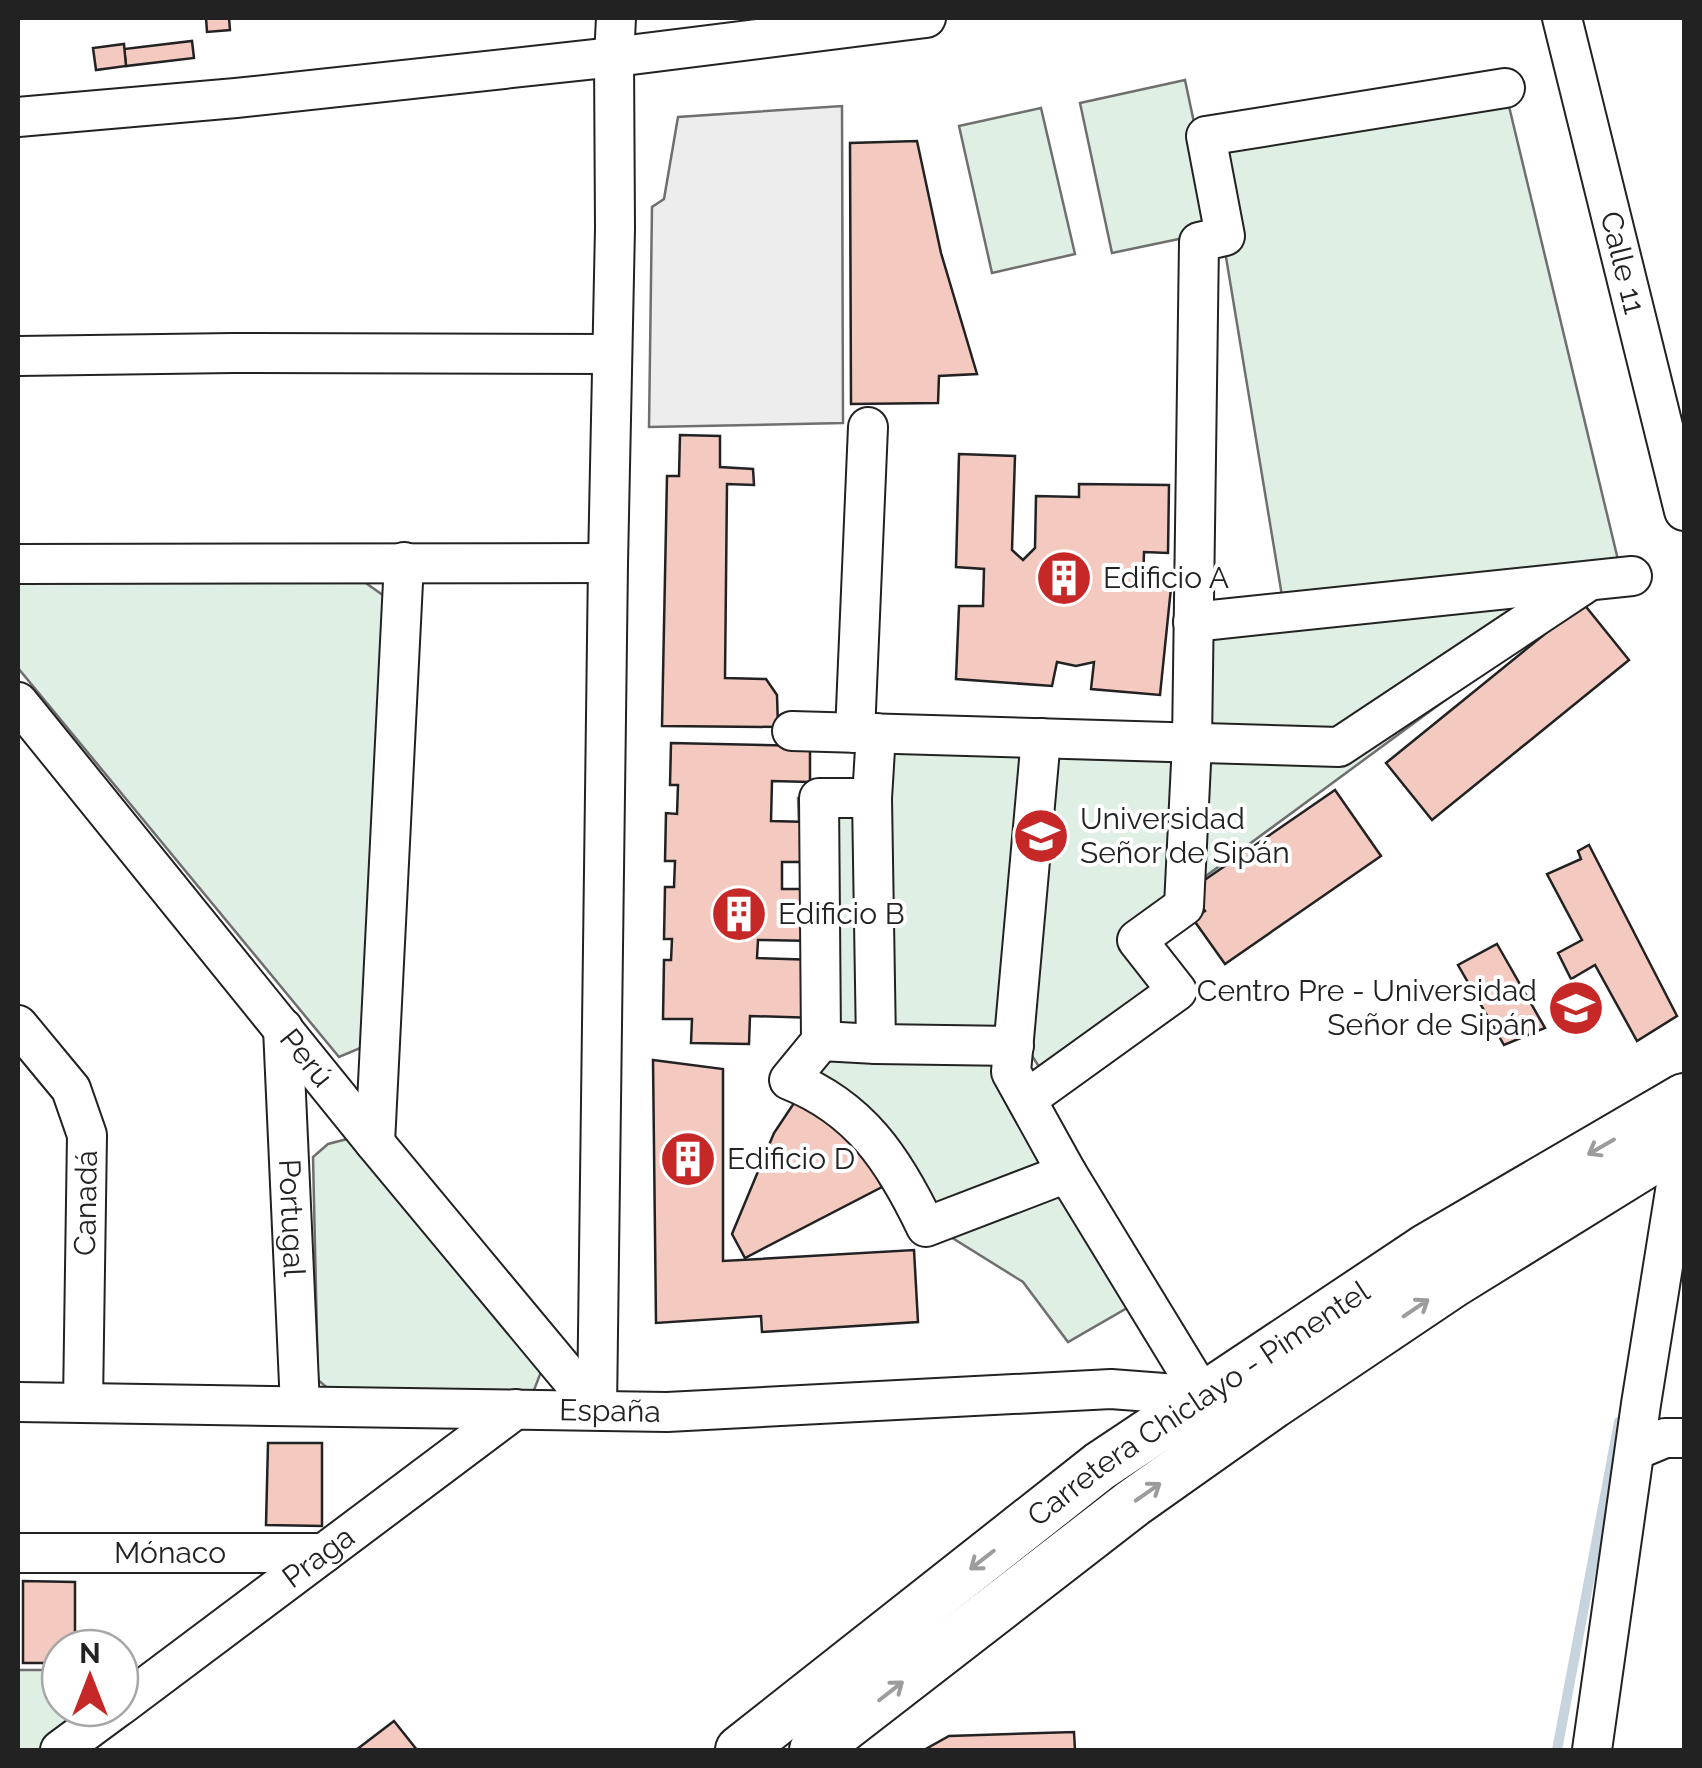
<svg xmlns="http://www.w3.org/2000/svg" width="1702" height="1768" font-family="Raleway,sans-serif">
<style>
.green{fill:#e0efe3;stroke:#6f6f6f;stroke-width:2.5}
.parking{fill:#ededed;stroke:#6f6f6f;stroke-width:2.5}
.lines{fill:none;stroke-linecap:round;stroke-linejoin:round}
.stream{stroke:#c7d3dd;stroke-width:10}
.building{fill:#f3c9c0;stroke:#222;stroke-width:2.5}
.minor-casing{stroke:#222;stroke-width:42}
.major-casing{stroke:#222;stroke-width:52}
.minor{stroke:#fff;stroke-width:38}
.major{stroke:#fff;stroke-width:48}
.oneway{stroke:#9c9c9c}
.labels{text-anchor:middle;stroke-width:8;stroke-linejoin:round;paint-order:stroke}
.street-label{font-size:30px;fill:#222;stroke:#fff}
.poi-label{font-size:30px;fill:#222;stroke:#fff;text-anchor:start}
</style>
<rect width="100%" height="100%" fill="#fff"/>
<g class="green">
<polygon points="1185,80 1217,231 1112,253 1080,103"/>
<polygon points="1507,98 1619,564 1283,602 1206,136"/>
<polygon points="1041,108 1075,254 992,273 959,126"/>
<polygon points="18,580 363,581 384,596 370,1044 339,1057 18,668"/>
<polygon points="1548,594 1569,609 1123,937 1161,991 1046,1078 1021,1038 807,1036 798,798 887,798 889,744 1199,757 1203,629"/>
<polygon points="1016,1050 1153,1293 1068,1342 1023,1282 938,1229 803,1073 804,1051"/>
<polygon points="355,1137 541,1372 534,1390 520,1400 331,1391 318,1380 313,1157 328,1144"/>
<polygon points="18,1670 60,1670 60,1708 95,1708 40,1750 18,1750"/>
</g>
<polygon class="parking" points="842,106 843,423 649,427 652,207 664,199 678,117"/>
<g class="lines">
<polyline class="stream" points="1557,1750 1619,1422 1629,1422"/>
</g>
<g class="building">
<polygon points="206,18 229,18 230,30 207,32"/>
<polygon points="192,41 194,58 126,66 124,49"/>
<polygon points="124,44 126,66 96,70 93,48"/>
<polygon points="917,141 941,253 977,374 939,376 938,403 851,404 850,143"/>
<polygon points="680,435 720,436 720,467 753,469 754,485 727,484 725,678 766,679 777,695 778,727 662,726 667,476 679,476"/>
<polygon points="959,454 1015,456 1012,550 1023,560 1035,548 1036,496 1079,497 1079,484 1169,485 1168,553 1144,552 1143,586 1171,588 1160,695 1091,689 1094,662 1076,666 1057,662 1052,686 956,679 959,606 983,606 984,569 956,567"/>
<polygon points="1583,603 1629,660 1432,820 1386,763"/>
<polygon points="671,743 810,746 810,782 772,781 771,821 809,822 808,862 782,862 782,889 815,889 814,941 758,940 757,958 818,960 817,1018 750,1016 749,1044 691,1043 692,1019 663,1019 664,960 671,960 672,939 664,939 665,887 674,887 675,861 665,861 666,813 677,814 678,785 670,785"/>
<polygon points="1335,790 1381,856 1225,964 1193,919 1205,911 1190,890"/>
<polygon points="1589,845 1677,1016 1637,1041 1595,965 1571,979 1558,953 1582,940 1547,874 1581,859 1578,851"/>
<polygon points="1497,944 1545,1028 1504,1045 1458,965"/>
<polygon points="653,1060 723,1069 723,1261 914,1250 918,1322 762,1332 761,1316 656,1323"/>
<polygon points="800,1094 854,1134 882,1187 745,1258 732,1234 774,1133"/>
<polygon points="268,1443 322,1443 322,1526 266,1525"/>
<polygon points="23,1581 75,1582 75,1648 60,1648 60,1663 23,1663"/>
<polygon points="394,1721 417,1750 356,1750"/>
<polygon points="1074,1732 1075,1750 924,1750 949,1736"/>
</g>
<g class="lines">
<g class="minor-casing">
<g id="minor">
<path id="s1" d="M1562,18L1684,511"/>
<polyline points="18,117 236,98 614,57 926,18"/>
<polyline points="18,356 233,353 612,354"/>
<polyline points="18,564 608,563"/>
<polyline points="1193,622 1632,576"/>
<path id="s2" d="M18,702L375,1143L597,1410"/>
<polyline points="792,731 1339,747 1589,581"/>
<polyline points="855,733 868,427"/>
<path d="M876,733L872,798H819L821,1041L789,1080C860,1108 894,1160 926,1227L1067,1173"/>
<polyline points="1041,738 1011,1072 1067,1173 1203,1396"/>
<polyline points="872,798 876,1044"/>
<polyline points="18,1025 71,1089 87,1135 83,1403"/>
<path id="s3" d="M283,1028L300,1406"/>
<polyline points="821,1041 876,1044 1014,1046"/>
<polyline points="1027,1099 1177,991 1137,940 1184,906 1192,743 1199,242 1225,236 1206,136 1505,88"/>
<polyline points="375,1143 404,562"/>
<path id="s4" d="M18,1402L667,1412L1111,1389L1203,1396"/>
<polyline points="597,1410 608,563 615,228 614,57 616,18"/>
<polyline points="1636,1450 1665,1438 1684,1438"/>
<path id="s5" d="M18,1553H324"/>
<path id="s6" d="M120,1706L516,1409"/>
<polyline points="60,1750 117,1708"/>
<polyline points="1592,1750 1641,1404 1683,1141"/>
</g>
</g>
<g class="major-casing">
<g id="major">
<path id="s7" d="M740,1750L1100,1466L1427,1248L1684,1098"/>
<polyline points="814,1750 1133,1503 1273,1404 1453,1283 1684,1140"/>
</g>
</g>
<use href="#minor" class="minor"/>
<use href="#major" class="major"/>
</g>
<defs><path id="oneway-shaft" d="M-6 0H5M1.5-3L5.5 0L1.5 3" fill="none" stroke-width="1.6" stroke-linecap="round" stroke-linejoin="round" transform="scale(2.5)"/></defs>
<g class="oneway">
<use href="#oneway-shaft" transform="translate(1601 1147) rotate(150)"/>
<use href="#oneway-shaft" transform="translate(1416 1308) rotate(-34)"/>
<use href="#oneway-shaft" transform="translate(1148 1492) rotate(-35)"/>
<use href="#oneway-shaft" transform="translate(982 1560) rotate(142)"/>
<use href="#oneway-shaft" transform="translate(891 1691) rotate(-38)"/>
</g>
<defs>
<g id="building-disc" transform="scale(2.875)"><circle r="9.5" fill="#c62828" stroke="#fff"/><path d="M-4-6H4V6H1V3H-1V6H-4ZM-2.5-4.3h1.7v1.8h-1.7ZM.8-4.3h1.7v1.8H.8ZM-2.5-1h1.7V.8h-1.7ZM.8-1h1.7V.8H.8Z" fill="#fff"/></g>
<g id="university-disc" transform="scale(2.875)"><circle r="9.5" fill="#c62828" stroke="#fff"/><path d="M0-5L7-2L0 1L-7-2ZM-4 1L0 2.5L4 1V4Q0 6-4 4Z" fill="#fff"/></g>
</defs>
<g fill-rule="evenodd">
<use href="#building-disc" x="1064" y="578"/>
<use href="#university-disc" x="1041" y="836"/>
<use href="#building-disc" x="739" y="914"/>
<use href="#university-disc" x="1576" y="1008"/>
<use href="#building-disc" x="688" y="1159"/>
</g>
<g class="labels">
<g class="street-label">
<text dy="10" stroke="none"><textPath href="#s1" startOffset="252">Calle 11</textPath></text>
<text dy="10" stroke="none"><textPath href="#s2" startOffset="458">Perú</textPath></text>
<text transform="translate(86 1203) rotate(-89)" y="10">Canadá</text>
<text dy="10" stroke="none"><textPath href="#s3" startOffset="190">Portugal</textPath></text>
<text dy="10" stroke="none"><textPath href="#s7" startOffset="575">Carretera Chiclayo - Pimentel</textPath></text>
<text dy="10" stroke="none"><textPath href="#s4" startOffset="592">España</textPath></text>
<text dy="10" stroke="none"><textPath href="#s5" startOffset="152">Mónaco</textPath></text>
<text dy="10" stroke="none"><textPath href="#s6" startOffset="248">Praga</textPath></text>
</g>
<g class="poi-label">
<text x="1103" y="588">Edificio A</text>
<text x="1080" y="829">Universidad<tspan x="1080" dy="34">Señor de Sipán</tspan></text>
<text x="778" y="924">Edificio B</text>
<text x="1537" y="1001" text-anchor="end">Centro Pre - Universidad<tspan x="1537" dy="34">Señor de Sipán</tspan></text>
<text x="727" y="1169">Edificio D</text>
</g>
</g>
<rect width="1702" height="1768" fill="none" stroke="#222222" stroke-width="40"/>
<g transform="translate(90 1678)"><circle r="48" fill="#ffffff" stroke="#a7a7a7" stroke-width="2.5"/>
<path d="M0-8L18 38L0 25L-18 38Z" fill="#c62828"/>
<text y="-15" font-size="28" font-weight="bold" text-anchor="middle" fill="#222222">N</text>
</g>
</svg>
